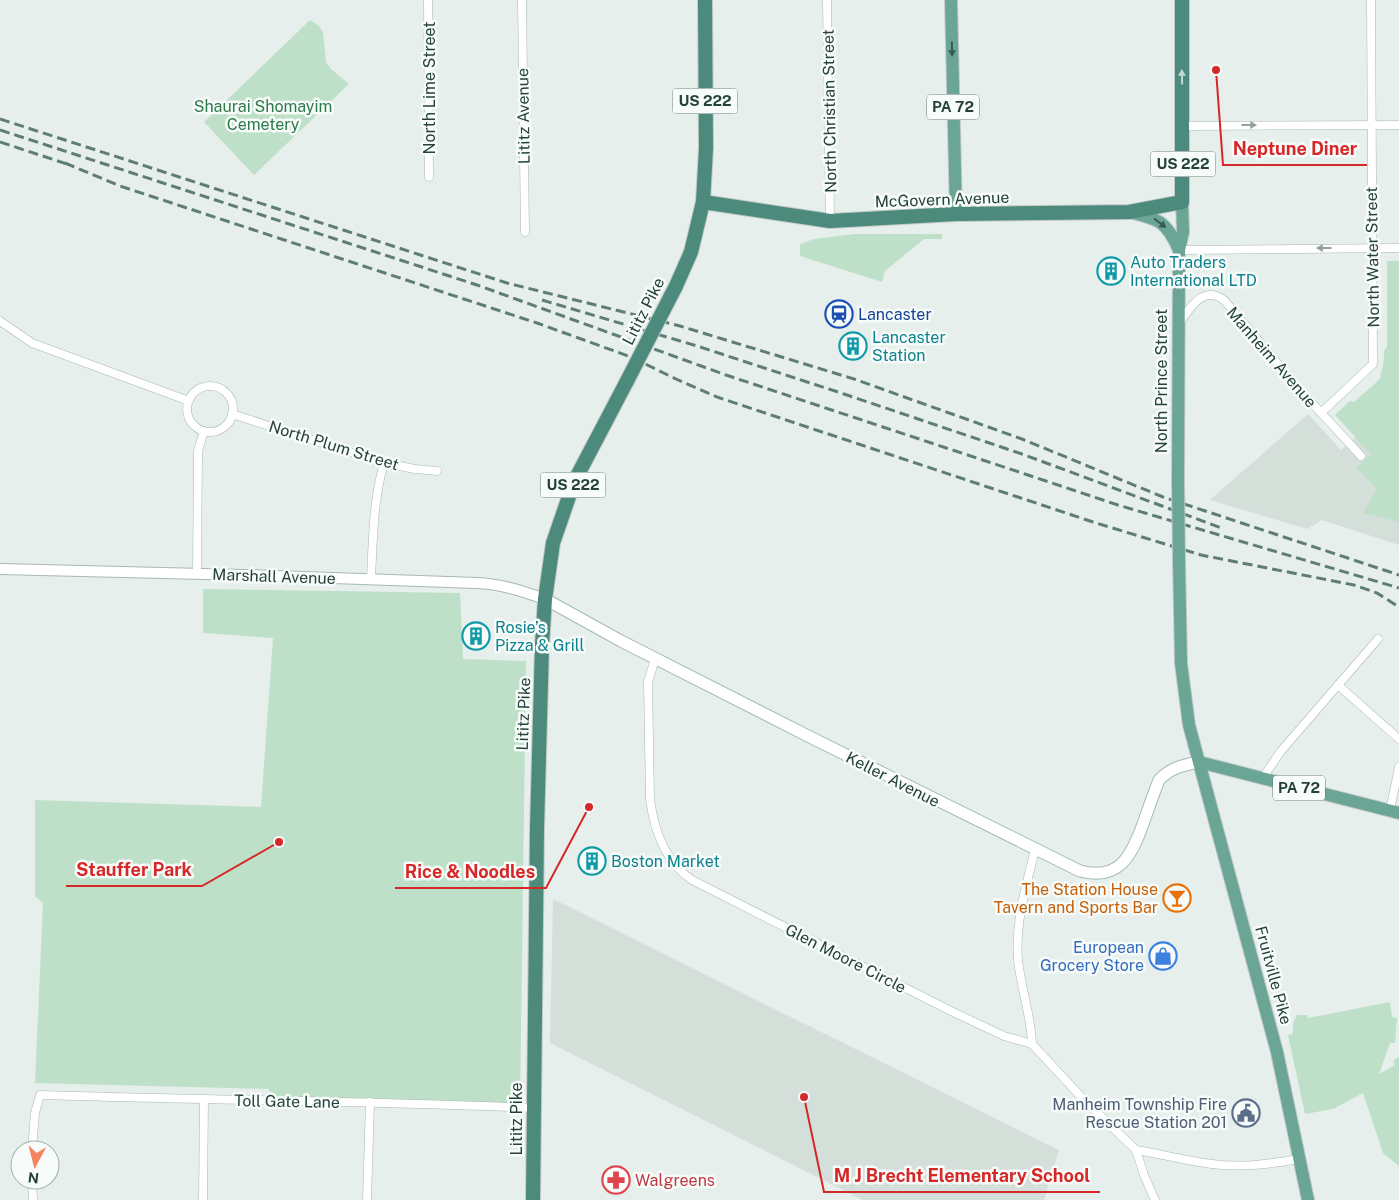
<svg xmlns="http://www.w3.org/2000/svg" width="1399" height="1200" font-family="'Public Sans',sans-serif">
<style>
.built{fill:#d4dfda}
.green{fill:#bfe0c8}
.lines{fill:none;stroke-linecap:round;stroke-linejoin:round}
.minor-casing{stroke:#a8b8b2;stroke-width:9}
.tertiary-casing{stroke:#a8b8b2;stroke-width:12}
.secondary-casing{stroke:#a4bbb3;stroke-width:13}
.primary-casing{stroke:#c2cac8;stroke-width:14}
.trunk-casing{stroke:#c2cac8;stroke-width:16}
.minor{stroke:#fff;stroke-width:8}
.tertiary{stroke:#fff;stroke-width:10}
.secondary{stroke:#fff;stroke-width:11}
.primary{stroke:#6aa596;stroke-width:12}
.trunk{stroke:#4c8a7c;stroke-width:14}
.rail{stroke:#5f7d75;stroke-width:3;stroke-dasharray:10 5;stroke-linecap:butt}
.primary-bridge-casing{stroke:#c2cac8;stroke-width:14;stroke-linecap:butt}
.trunk-bridge-casing{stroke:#c2cac8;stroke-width:16;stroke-linecap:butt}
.primary-bridge{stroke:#6aa596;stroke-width:12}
.trunk-bridge{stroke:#4c8a7c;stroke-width:14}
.oneway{fill:#365b51}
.oneway2{fill:#c4d9d4}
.oneway3{fill:#92a09c}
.labels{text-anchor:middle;stroke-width:5;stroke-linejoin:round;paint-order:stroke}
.shield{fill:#f7fbf9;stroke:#637a73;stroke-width:1}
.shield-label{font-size:15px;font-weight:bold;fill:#24423a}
.street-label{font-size:16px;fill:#24423a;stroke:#f7fbf9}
.park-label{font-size:16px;fill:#2d7a4b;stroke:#f7fbf9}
.culture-label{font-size:16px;fill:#0d838f;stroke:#f7fbf9;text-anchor:start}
.transit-label{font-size:16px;fill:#164399;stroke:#f7fbf9;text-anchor:start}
.food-label{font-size:16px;fill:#c56008;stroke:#f7fbf9;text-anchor:end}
.shop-label{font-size:16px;fill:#366cbe;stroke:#f7fbf9;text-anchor:end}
.service-label{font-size:16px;fill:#4e5e75;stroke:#f7fbf9;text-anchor:end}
.health-label{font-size:16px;fill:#be3a42;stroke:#f7fbf9;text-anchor:start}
.leader{fill:none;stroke:#d62828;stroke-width:2}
.callout-dot{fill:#d62828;stroke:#f7fbf9;stroke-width:2}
.callout-label{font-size:18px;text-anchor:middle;font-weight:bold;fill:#d62828;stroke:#f7fbf9;stroke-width:5;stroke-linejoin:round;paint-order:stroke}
</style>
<rect width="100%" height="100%" fill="#e6efeb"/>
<g class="built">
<polygon points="1387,261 1399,261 1399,545 1322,520 1307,529 1210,500 1308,414 1341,450 1398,399 1380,373 1383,367 1384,351 1387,347"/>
<polygon points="553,899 1059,1150 1044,1200 863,1200 550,1043"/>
</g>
<g class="green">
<polygon points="310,20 319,26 323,32 326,62 331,69 349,84 254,175 204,122"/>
<polygon points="855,234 942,234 942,239 924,239 885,271 882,282 800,256 800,244 814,239"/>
<polygon points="1387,261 1399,261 1399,522 1363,513 1377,489 1356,467 1371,454 1335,415 1350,401 1354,402 1380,379 1384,361 1384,351 1387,347"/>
<polygon points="203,589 460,593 463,659 526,661 520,1108 271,1101 269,1089 35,1083 43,903 35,896 35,800 261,807 273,638 203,633"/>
<polygon points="1390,1002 1392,1017 1397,1018 1395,1043 1390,1043 1379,1074 1395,1065 1393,1061 1399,1057 1399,1166 1383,1153 1363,1093 1333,1109 1305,1114 1288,1035 1293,1034 1293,1023 1297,1015 1307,1015 1308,1018"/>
</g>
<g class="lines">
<g class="minor-casing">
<g id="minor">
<polyline points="428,0 429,177"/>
<polyline points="522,0 525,232"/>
<polyline points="827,0 830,221"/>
<polyline points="1183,126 1399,125"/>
<polyline points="1179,250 1399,248"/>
<polyline points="0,321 32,343 189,401"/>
<path d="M1180,322C1191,307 1203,285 1224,300L1300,390L1361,456"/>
<circle cx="210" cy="409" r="23"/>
<polyline points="1321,413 1373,364 1371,0"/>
<polyline points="232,414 384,463 415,469 437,471"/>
<polyline points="197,574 198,451 204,431"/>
<path d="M371,579C373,539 373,501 384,463"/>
<path d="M655,659L648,682L650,799C654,830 665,862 692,880L955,1013L1004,1036L1032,1044L1085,1101L1136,1150L1144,1175L1155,1200"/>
<polyline points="1338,685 1399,739"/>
<polyline points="1262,779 1281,751 1378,639"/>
<polyline points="1390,810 1399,767"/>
<path d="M1032,1044C1031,1015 1021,989 1018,960C1015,923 1026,886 1035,850"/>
<path d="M32,1150L35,1113L40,1095C204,1100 369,1101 533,1108"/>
<path d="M1136,1150C1162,1154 1186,1161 1212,1164C1242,1168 1270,1164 1299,1159"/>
<polyline points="32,1180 33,1200"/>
<polyline points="203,1200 204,1100"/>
<polyline points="367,1200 370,1102"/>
</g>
</g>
<g class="tertiary-casing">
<path id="tertiary" d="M0,569L244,575L477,583C501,584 522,591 545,599"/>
</g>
<g class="secondary-casing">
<path id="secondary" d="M545,599L621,641L810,737L1080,871C1119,881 1131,857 1143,824C1148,810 1153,795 1159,780C1170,768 1183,765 1199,762"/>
</g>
<g class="primary-casing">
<g id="primary">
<polyline points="951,0 956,214"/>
<path d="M1129,212C1158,219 1166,220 1179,250"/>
<polyline points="1178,481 1179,250 1183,232 1182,202"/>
<polyline points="1179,561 1181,663 1189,725 1277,1052 1308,1200"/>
<polyline points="1199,762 1399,813"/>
</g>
</g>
<g class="trunk-casing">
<g id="trunk">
<polyline points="703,202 830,221 956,214 1129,212 1182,202 1182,0"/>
<polyline points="676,286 691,252 703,202 706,148 705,0"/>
<polyline points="533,1200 537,829 542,645 545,599 553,543 574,482 627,381"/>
</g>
</g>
<use href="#minor" class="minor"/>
<use href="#tertiary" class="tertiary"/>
<use href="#secondary" class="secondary"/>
<use href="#primary" class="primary"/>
<use href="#trunk" class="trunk"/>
<g class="rail">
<polyline points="0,119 507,283 680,326 854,379 1022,439 1163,497 1399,575"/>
<polyline points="0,130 477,285 726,375 1028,475 1118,505 1399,588"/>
<polyline points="0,142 70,165"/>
<polyline points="65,163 120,186 537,323 631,357 676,379 717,397 1093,522 1201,555 1354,585 1377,593 1399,607"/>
<polyline points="542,300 697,346 844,394 1022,454 1224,529"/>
</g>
<g class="primary-bridge-casing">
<polyline id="primary-bridge" points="1178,481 1179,561"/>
</g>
<g class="trunk-bridge-casing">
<polyline id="trunk-bridge" points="627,381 676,286"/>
</g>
<use href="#primary-bridge" class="primary-bridge"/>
<use href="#trunk-bridge" class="trunk-bridge"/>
</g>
<defs><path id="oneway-solid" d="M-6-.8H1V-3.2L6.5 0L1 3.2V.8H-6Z" transform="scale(1.25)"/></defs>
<g class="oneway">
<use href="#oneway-solid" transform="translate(952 49) rotate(89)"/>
<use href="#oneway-solid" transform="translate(1160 223) rotate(37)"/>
</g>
<use class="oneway2" href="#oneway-solid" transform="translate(1182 77) rotate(-91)"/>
<g class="oneway3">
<use href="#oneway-solid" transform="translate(1249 125)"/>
<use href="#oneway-solid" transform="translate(1324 248) rotate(180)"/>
</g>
<defs>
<g id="building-ring" transform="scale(1.4375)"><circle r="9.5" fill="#f7fbf9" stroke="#0f9aa8" stroke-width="1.5"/><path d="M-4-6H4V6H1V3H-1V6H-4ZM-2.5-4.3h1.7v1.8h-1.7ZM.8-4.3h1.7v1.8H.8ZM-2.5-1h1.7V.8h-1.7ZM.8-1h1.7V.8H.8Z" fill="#0f9aa8"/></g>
<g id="station-ring" transform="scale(1.4375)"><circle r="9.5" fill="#f7fbf9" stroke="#1a4fb4" stroke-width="1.5"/><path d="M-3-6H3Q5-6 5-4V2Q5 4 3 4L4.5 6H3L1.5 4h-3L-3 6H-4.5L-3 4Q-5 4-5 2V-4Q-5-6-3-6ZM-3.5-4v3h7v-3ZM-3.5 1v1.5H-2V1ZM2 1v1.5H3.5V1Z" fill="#1a4fb4"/></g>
<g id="bar-ring" transform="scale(1.4375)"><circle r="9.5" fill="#f7fbf9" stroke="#e8710a" stroke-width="1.5"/><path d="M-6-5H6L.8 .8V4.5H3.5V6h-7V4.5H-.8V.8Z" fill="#e8710a"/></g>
<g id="shop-ring" transform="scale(1.4375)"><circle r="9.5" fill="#f7fbf9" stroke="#3f7fe0" stroke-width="1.5"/><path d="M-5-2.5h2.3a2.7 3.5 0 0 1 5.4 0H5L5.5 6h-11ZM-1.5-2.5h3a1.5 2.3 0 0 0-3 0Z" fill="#3f7fe0"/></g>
<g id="civic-ring" transform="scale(1.4375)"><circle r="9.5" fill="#f7fbf9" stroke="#5c6f8a" stroke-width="1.5"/><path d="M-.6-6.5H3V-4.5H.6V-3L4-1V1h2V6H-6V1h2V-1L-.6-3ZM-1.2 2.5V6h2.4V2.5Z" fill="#5c6f8a"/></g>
<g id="pharmacy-ring" transform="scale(1.4375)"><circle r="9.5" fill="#f7fbf9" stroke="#e0444e" stroke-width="1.5"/><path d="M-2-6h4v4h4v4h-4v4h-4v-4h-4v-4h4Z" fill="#e0444e"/></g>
</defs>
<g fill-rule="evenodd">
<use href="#building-ring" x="1111" y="271"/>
<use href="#station-ring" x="839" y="314"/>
<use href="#building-ring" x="853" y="346"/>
<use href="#building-ring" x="476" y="636"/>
<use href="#building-ring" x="592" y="861"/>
<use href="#bar-ring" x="1177" y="898"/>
<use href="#shop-ring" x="1163" y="956"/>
<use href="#civic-ring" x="1246" y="1113"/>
<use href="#pharmacy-ring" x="616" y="1180"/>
</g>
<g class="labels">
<g class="shield">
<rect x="672.5" y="88.5" width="65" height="25" rx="4"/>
<rect x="927" y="94.5" width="52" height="25" rx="4"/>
<rect x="1150.5" y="151.5" width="65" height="25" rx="4"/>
<rect x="540.5" y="472.5" width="65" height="25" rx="4"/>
<rect x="1273" y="775.5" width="52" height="25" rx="4"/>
</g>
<g class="shield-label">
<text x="705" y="106">US 222</text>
<text x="953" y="112">PA 72</text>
<text x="1183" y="169">US 222</text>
<text x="573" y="490">US 222</text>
<text x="1299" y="793">PA 72</text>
</g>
<g class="street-label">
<text transform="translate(429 88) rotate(-90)" y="6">North Lime Street</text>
<text transform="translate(829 111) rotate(-91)" y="6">North Christian Street</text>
<text transform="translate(523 116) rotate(-91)" y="6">Lititz Avenue</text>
<text transform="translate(942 199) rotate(-2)" y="6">McGovern Avenue</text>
<text transform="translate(1372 257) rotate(-91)" y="6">North Water Street</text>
<text transform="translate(643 311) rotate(-63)" y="6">Lititz Pike</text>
<text transform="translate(1272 357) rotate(49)" y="6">Manheim Avenue</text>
<text transform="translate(1161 381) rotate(-90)" y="6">North Prince Street</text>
<text transform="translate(334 445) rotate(17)" y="6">North Plum Street</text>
<text transform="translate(274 576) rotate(2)" y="6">Marshall Avenue</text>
<text transform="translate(523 714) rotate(-88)" y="6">Lititz Pike</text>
<text transform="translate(893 779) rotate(27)" y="6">Keller Avenue</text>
<text transform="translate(846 958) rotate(27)" y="6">Glen Moore Circle</text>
<text transform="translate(1274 975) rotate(75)" y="6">Fruitville Pike</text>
<text transform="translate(287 1101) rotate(1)" y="6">Toll Gate Lane</text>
<text transform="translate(516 1119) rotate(-90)" y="6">Lititz Pike</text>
</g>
<g class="park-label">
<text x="263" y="112">Shaurai Shomayim<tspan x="263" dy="18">Cemetery</tspan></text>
</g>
<g class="culture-label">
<text x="1130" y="268">Auto Traders<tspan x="1130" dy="18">International LTD</tspan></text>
<text x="872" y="343">Lancaster<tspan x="872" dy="18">Station</tspan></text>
<text x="495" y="633">Rosie’s<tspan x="495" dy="18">Pizza &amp; Grill</tspan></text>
<text x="611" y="867">Boston Market</text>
</g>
<g class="transit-label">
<text x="858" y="320">Lancaster</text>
</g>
<g class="food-label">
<text x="1158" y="895">The Station House<tspan x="1158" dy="18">Tavern and Sports Bar</tspan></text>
</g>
<g class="shop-label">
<text x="1144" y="953">European<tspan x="1144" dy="18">Grocery Store</tspan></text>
</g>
<g class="service-label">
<text x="1227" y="1110">Manheim Township Fire<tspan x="1227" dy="18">Rescue Station 201</tspan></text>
</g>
<g class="health-label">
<text x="635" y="1186">Walgreens</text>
</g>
</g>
<path class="leader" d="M1216 70L1223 165H1367M279 842L202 886H66M589 807L546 888H395M804 1097L824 1192H1100"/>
<g class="callout-dot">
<circle cx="1216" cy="70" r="5"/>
<circle cx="279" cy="842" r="5"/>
<circle cx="589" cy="807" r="5"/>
<circle cx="804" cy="1097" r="5"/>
</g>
<g class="callout-label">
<text x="1295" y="155">Neptune Diner</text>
<text x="134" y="876">Stauffer Park</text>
<text x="470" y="878">Rice &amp; Noodles</text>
<text x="962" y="1182">M J Brecht Elementary School</text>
</g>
<g transform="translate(35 1165) rotate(187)"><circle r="24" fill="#f7fbf9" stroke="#a3b1ad"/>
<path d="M0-4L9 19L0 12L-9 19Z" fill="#f4845f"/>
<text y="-8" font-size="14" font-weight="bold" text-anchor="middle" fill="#24423a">N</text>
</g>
</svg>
